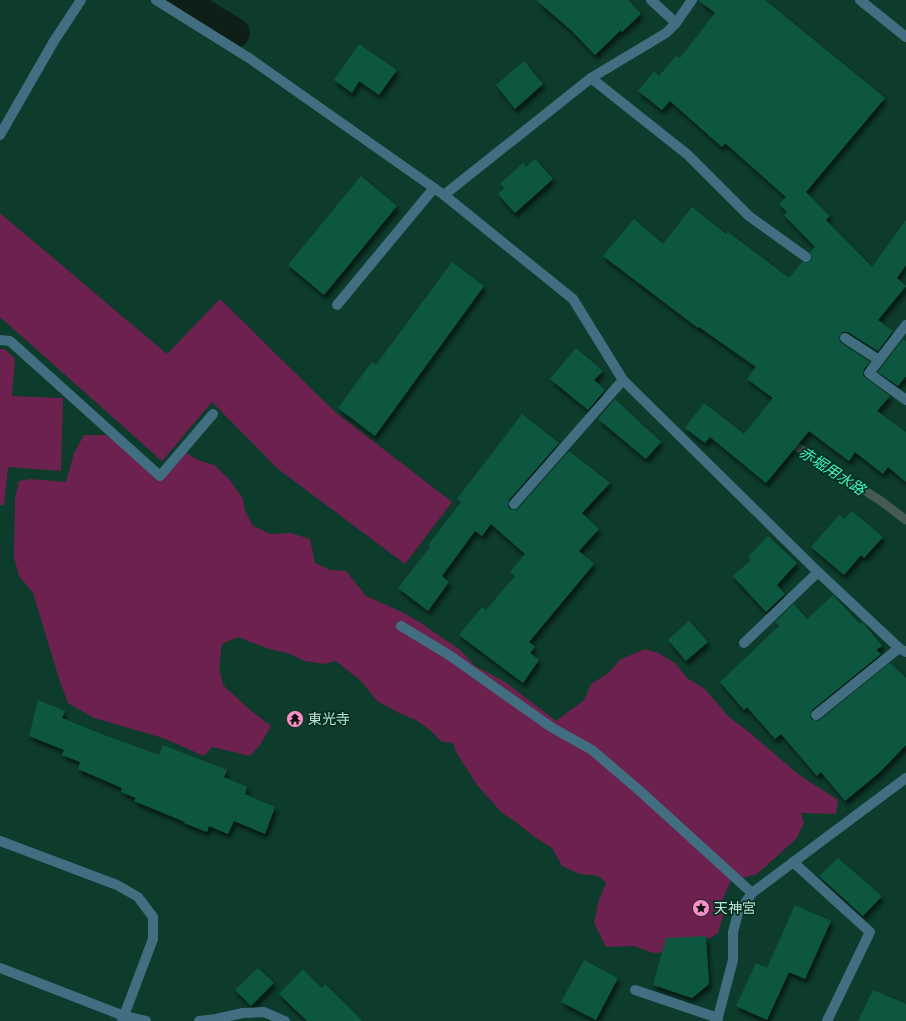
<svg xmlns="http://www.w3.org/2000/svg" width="906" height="1021" font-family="'Fira Sans','Noto Sans JP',sans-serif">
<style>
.green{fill:#6c214e}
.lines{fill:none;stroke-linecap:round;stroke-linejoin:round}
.stream{stroke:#455a51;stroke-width:9}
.canal{stroke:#0e1f18;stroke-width:30}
.building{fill:#0d5741;filter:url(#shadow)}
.service{stroke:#416e81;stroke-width:10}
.minor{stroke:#416e81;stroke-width:10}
.labels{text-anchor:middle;stroke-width:3.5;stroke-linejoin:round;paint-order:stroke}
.poi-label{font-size:14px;fill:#c5e2d6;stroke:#003022;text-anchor:start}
.water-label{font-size:15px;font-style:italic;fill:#44f3be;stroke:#003022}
</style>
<defs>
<filter id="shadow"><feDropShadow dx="2.5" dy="4.5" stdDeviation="2" flood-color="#0009"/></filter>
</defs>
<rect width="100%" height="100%" fill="#0d3b2c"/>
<g class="green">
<polygon points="0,213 167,354 220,299 334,411 452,502 405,564 278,469 212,402 162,461 0,317"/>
<polygon points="0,349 5,349 15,359 12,396 63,398 61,471 8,467 4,505 0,505"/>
<polygon points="84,435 106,435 133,454 148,468 163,470 183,451 198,460 214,465 229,479 243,499 245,511 253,526 271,534 291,533 310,539 315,563 330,570 346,571 366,596 402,612 421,623 460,650 475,666 505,682 556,721 584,700 591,684 607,674 621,659 645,649 658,653 675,663 688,679 704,688 729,717 749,732 799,775 838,800 836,814 801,813 804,823 796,839 757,874 731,881 722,901 723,916 718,933 710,938 698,939 676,952 653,953 634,946 606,947 594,923 598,903 606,882 598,876 580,874 562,866 552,848 536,838 513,820 502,813 477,785 456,752 453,743 442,742 430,730 416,720 399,713 377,701 362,682 336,661 324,664 305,661 287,653 269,649 238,637 222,644 219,667 223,685 250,710 271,726 260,745 250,756 212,747 204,756 163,738 94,718 68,703 60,682 33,593 19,576 14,557 15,499 19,481 30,479 66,482 74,453"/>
</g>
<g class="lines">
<polyline class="stream" points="786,440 881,501 906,520"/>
<polyline class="canal" points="181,0 235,33"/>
</g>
<g class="building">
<polygon points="536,0 628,0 641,14 622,32 621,30 595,55 572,31"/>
<polygon points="698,0 765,0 885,98 806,192 830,216 826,220 872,267 906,220 906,265 897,278 906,286 878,320 893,331 878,351 848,332 842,332 839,338 841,343 870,362 864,369 863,376 890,396 877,411 906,432 906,482 888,467 883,474 855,452 849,461 809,431 766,483 710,437 705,443 685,428 704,403 744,434 773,398 747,379 756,367 699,327 698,328 603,256 634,219 663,244 692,207 726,234 728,232 789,278 802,262 808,263 812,258 810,252 815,247 784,215 787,212 779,204 786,197 725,143 722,147 670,101 662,110 638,91 654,71 659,76 676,56 680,58 715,13"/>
<polygon points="359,44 397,70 379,95 359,81 352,93 334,80"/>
<polygon points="524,61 543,84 515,109 496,85"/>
<polygon points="535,159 553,179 515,213 498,194 504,188 500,184 523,163 526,167"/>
<polygon points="361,176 397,206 324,295 288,265"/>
<polygon points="452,262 484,286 375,436 338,408 372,362 376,365"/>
<polygon points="903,339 906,341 906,376 898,386 878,372"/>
<polygon points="576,348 603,371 594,380 605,390 588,410 550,379"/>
<polygon points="615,399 661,442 646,459 598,419"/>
<polygon points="522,414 559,443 509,500 508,506 510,509 516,510 519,508 569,451 610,483 582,513 599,529 579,551 594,564 529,642 535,647 530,653 539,660 523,683 459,635 482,607 486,610 515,576 510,572 525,554 491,524 482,536 475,531 442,576 449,582 428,611 398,588 430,547 428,545 461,502 457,499"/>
<polygon points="852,511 883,537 864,558 861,555 844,575 811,547 839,515 844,519"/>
<polygon points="768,536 797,563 777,585 785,594 766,612 733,576 751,560 748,557"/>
<polygon points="833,595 860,624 862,622 865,625 882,646 876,650 881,654 812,710 810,716 811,719 817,721 820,720 890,663 906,678 906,745 880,772 845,801 821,772 817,776 781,734 775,739 747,707 744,710 720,682 779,626 775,622 794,604 807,619"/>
<polygon points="689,621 708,642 686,661 668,640"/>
<polygon points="38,700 65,711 62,718 104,735 159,755 163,745 227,770 224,777 247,787 245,794 275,807 265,834 234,821 228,834 209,826 207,832 184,823 185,822 134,801 136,798 121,792 122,788 78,769 80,762 62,755 64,750 29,736"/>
<polygon points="838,858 882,896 863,916 819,876"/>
<polygon points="795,905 831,921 805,979 789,972 767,1020 736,1006 756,963 767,968"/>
<polygon points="706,936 709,984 692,998 653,985 666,938"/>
<polygon points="584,960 618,978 596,1020 561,1002"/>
<polygon points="258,968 274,983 251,1006 235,990"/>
<polygon points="303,969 322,988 325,984 363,1021 307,1021 279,994"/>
<polygon points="873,990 906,1004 906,1021 858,1021"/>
</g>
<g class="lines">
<g class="service">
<polyline points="651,0 676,23"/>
<polyline points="337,305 434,188"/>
<polyline points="845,338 879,360"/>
<polyline points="0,340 10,341 160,476 213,414"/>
<polyline points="514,504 623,380"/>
<polyline points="401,626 449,655 551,727 592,750 640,791 752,893"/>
<polyline points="744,643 818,572"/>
<polyline points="816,715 899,648"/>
<polyline points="0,841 117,885 138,897 153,917 153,939 122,1021"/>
<polyline points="635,990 718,1018"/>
</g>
<g class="minor">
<polyline points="156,0 249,58 444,195 573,299 623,380 818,572 899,648 906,652"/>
<polyline points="860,0 906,37"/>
<polyline points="591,78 688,155 749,216 806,257"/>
<polyline points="0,135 54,41 81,0"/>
<polyline points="444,195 591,78 666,33 676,23 692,0"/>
<polyline points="906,325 869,373 906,400"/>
<polyline points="793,862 870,932 827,1021"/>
<polyline points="0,968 124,1016 146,1021"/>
<polyline points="199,1021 216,1019 243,1013 264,1012 285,1021"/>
<polyline points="717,1021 733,960 733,932 738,913 752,893 906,778"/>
</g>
</g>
<defs>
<g id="temple-disc" transform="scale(0.9)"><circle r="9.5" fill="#fa8fc8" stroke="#003022"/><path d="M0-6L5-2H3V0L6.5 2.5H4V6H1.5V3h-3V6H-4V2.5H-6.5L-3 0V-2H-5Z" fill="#111"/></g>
<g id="sight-disc" transform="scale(0.9)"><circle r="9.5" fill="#fa8fc8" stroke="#003022"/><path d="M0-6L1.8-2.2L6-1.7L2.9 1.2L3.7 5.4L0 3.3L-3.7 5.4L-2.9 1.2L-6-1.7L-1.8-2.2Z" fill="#111"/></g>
</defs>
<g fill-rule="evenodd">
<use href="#temple-disc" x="295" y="719"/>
<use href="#sight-disc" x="701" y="908"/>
</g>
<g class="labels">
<g class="poi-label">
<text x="308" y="724">東光寺</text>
<text x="714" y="913">天神宮</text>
</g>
<g class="water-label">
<text transform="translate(832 471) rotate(33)" y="5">赤堀用水路</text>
</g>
</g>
</svg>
